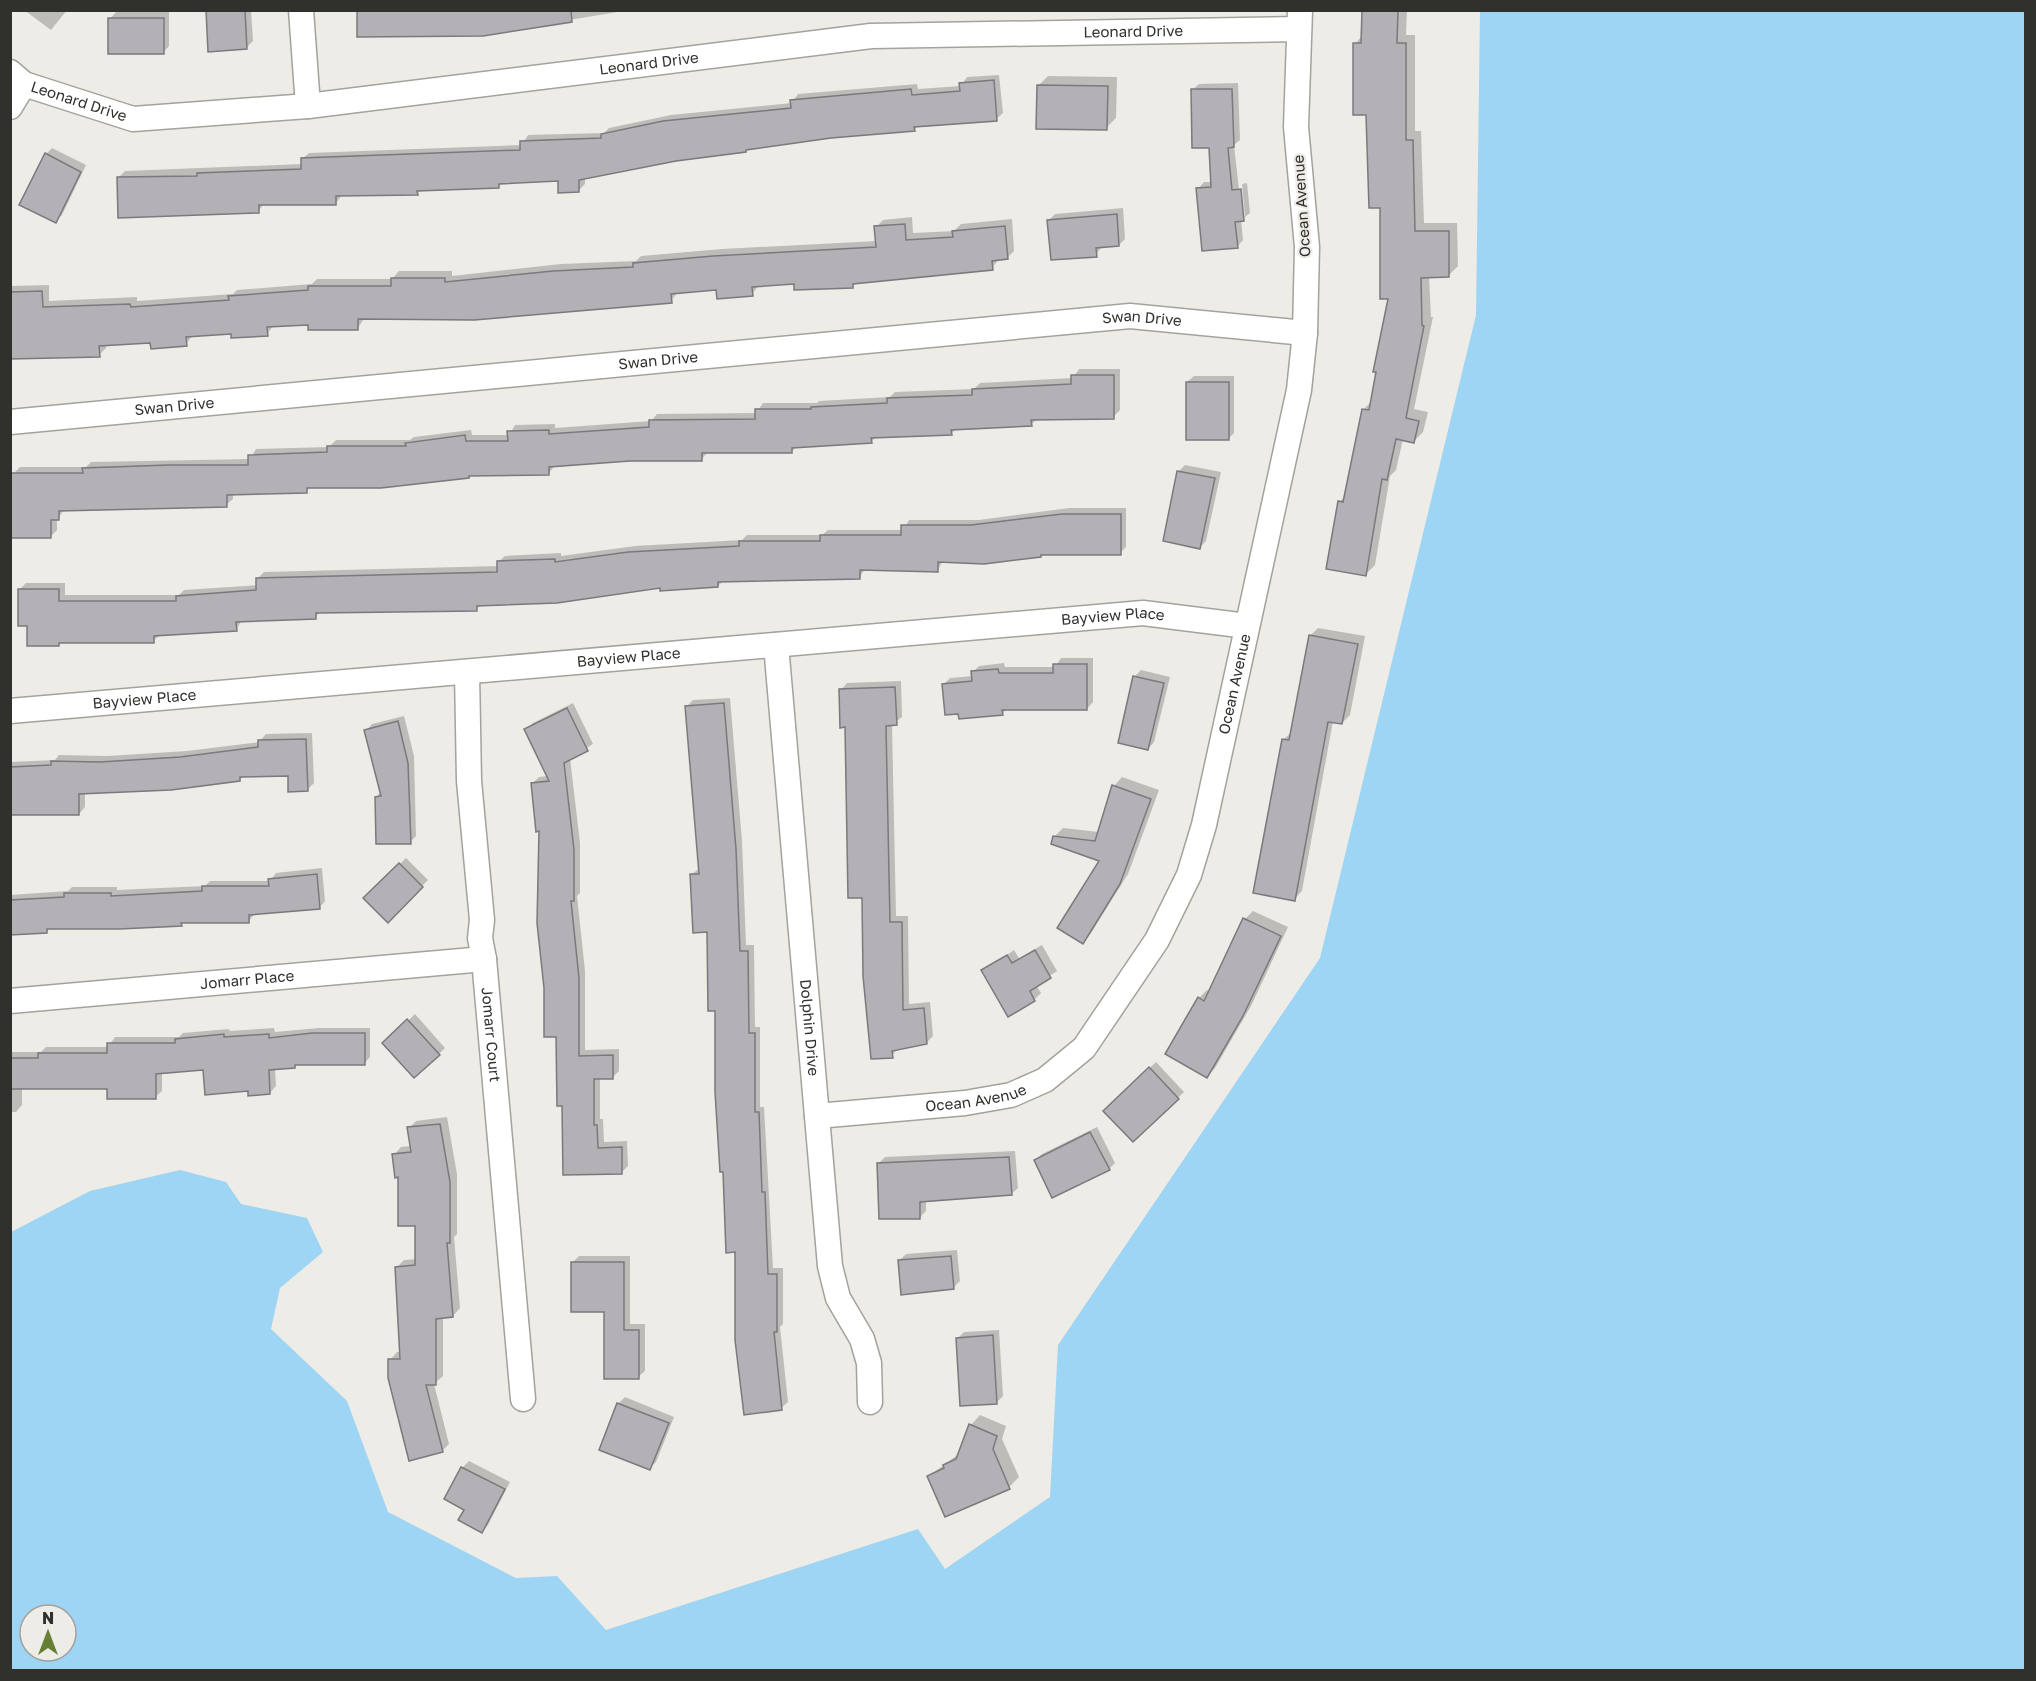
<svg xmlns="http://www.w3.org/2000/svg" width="2036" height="1681" font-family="'Golos Text',sans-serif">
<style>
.water{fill:#9ed5f4;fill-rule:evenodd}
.shadow{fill:#0003}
.building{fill:#b3b0b6;stroke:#7b787e;stroke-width:1.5}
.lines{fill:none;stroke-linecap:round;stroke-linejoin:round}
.minor-casing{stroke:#a4a29c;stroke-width:27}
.minor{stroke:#fff;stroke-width:24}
.labels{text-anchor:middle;stroke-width:4.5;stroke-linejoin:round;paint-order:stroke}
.street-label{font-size:15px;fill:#30302d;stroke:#eeece6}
</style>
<rect width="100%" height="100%" fill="#eeece6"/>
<path class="water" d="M1480,11H2025V1670H11V1232L90,1191L180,1170L226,1182L241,1204L307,1218L323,1252L280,1288L271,1329L347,1401L388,1512L516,1578L557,1576L606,1630L918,1529L945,1569L1050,1497L1058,1345L1320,958L1476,315ZM30,1615H66V1651H30Z"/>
<g class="shadow">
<polygon points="24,10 67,10 51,30"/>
<polygon points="207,10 251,10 253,41 246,48"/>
<polygon points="359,10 630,10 483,34"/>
<polygon points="1364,10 1407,10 1406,35 1415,35 1415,131 1421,131 1424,223 1457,223 1458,266 1449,275 1429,276 1431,317 1433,317 1414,409 1428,412 1423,432 1414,441 1403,439 1396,470 1390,476 1375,565 1366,574 1339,502 1346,496 1364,409 1372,401 1389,298 1381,206 1355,44 1362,36"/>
<polygon points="116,12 169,12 169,46 163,53 110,19"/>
<polygon points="999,75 1003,113 996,119 919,125 914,130 831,136 748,148 746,151 675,159 585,177 585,184 579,190 559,179 503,182 499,186 421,190 417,194 342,195 336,203 265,203 258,211 119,177 125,171 302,164 302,159 309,153 522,145 528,135 604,133 609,128 671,115 792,103 798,94 917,84 918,89 961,86 967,77"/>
<polygon points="1048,76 1117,77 1116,118 1106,128 1038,86"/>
<polygon points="1238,83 1240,140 1234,145 1242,216 1245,216 1242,184 1247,183 1250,213 1241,220 1243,240 1237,247 1198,189 1204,182 1212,182 1210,146 1192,90 1199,84"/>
<polygon points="52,148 86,165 62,215 55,221 46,154"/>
<polygon points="1123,208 1125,239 1119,245 1102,246 1096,255 1049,220 1055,214"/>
<polygon points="912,217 913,233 954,231 961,224 1012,219 1014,251 1007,258 999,259 992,268 856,282 853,286 795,282 759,285 752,294 717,289 678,292 671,301 365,317 358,328 310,323 274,325 267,334 233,332 193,335 186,344 152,341 106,344 106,348 99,355 10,358 10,286 49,285 49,301 137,297 137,301 233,294 237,290 312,284 317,279 392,279 399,271 452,271 452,276 561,264 636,261 641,256 722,249 877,241 876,227 883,220"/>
<polygon points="1079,369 1120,369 1120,410 1113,417 1038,418 1031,425 957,428 951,434 877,436 871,442 797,446 791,452 708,452 701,460 630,460 555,465 549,473 471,475 469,477 311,487 306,491 233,493 233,499 226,505 65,509 57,519 57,530 51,536 13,474 20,467 86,467 91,462 250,459 256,449 329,447 336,440 410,440 414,437 471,430 472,435 509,435 515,425 555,424 555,428 651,421 657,414 756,413 763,403 817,403 819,401 890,397 895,392 974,389 980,383 1073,378"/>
<polygon points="1194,376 1234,376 1234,433 1228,439 1187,382"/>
<polygon points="1185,465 1221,472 1206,541 1200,547 1179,471"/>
<polygon points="1069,508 1126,508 1126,547 1120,553 1043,553 1041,556 943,561 937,571 865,569 859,578 723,581 718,586 661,586 482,604 476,609 321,611 315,617 242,620 236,630 160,635 153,641 62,641 58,645 29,625 19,590 26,583 65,583 65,595 179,595 184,590 258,585 257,579 264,572 499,566 498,562 505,556 561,553 561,556 635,546 742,540 747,535 822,535 828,530 903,530 909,520 979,520"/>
<polygon points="1318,628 1365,636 1350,715 1342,723 1333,721 1302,891 1294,899 1284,739 1293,731 1310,636"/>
<polygon points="1061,658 1093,658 1093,702 1087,709 1007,709 1002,714 944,684 950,678 973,676 973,672 979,666 1004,663 1005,667 1055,667"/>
<polygon points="1141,670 1170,677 1154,742 1148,749 1119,742 1135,676"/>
<polygon points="901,681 902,717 892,724 896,916 908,916 909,1004 930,1002 933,1036 927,1042 898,1048 892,1056 863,897 841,690 847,683"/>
<polygon points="730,698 742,841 746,945 754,945 755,1027 760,1027 760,1107 764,1107 773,1268 783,1268 783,1324 780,1327 788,1402 781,1408 736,1251 709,930 692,874 700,868 687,706 693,700"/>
<polygon points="573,703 593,744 570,758 580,843 580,893 577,896 585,971 585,1050 619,1049 619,1071 613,1077 600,1077 600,1119 603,1119 604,1142 627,1141 628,1166 622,1172 565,1174 563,1104 541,830 532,784 539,777 548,776 526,730 533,723"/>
<polygon points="404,716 414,756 416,836 410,842 376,797 381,792 366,731 372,724"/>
<polygon points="312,733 314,783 308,789 289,774 244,775 240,780 85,792 85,807 79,814 10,813 10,762 55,760 59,755 107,756 187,751 259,742 266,734"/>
<polygon points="1122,777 1159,790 1128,874 1091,933 1083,942 1101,860 1054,837 1063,828 1099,832 1114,786"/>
<polygon points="406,858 428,880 388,920 365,898"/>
<polygon points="322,868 325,901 319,908 255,913 249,921 184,921 181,924 50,928 47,931 10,933 10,895 68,891 72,887 117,887 117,890 205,886 210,881 270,881 276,873"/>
<polygon points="1253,911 1288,927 1251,1006 1215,1068 1207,1076 1199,998 1207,990 1210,992 1245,919"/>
<polygon points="1042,945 1057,971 1036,985 1041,993 1035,999 1009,1015 983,971 1014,950 1019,958"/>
<polygon points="415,1014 445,1048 439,1054 385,1043"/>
<polygon points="274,1028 275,1032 319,1028 370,1028 370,1057 364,1064 297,1064 294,1067 275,1068 276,1086 270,1093 249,1090 204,1069 162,1072 162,1091 155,1097 108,1087 22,1087 22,1105 16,1112 10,1112 10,1052 41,1052 46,1047 108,1047 115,1037 179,1037 183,1033 229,1029 230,1031"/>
<polygon points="1156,1062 1184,1092 1133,1140 1105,1111"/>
<polygon points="447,1117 457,1174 457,1234 454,1237 460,1308 453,1316 443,1317 443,1376 434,1384 449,1444 442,1451 390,1360 397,1352 401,1352 397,1267 404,1260 417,1259 417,1224 394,1155 401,1147 411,1146 409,1128 416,1121"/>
<polygon points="1097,1127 1115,1163 1109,1169 1035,1160 1042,1154"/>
<polygon points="1015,1151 1018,1188 1011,1194 926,1200 926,1211 920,1217 879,1163 885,1157"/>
<polygon points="957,1250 960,1281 953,1288 899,1261 906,1254"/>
<polygon points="579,1256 630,1256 630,1324 645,1324 645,1371 638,1377 605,1311 573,1262"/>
<polygon points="999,1330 1003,1396 997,1402 958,1338 964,1332"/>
<polygon points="625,1397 674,1417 656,1462 650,1468 618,1404"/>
<polygon points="980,1415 1006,1426 1002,1439 1019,1477 1009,1487 929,1476 960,1453 971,1425"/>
<polygon points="469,1461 510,1482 488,1525 482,1531 466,1509 446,1499 462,1468"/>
</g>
<g class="building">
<polygon points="206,10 245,10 247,49 208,52"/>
<polygon points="357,10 571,10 572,22 483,36 357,37"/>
<polygon points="1362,10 1398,10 1397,43 1406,43 1406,140 1413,140 1415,231 1449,231 1449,277 1421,278 1422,325 1424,326 1406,418 1419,421 1414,443 1396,439 1387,480 1382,479 1366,576 1326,569 1338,501 1343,502 1362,409 1369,410 1376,372 1373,372 1388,299 1380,299 1380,208 1369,208 1366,115 1353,115 1353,43 1361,43"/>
<rect x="108" y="18" width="56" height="36"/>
<polygon points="994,80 997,121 914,127 915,131 831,138 746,150 746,152 676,161 579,180 579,192 558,193 558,181 499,184 499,188 417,191 418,195 336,196 336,205 259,205 259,213 118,218 117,177 197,176 197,173 301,169 301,158 520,150 520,141 601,138 601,134 663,121 791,108 790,100 911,89 912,95 960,91 959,83"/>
<polygon points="1037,85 1108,86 1107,130 1036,129"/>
<polygon points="1191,89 1232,89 1234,147 1228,148 1232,190 1241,189 1244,221 1235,222 1238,248 1202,251 1196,188 1211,187 1209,148 1192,148"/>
<polygon points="45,153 81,172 56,223 19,205"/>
<polygon points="1117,214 1119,246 1096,248 1097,257 1051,260 1047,220"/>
<polygon points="905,224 906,240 953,237 952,231 1005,226 1008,259 992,261 993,270 853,284 853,288 794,290 794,284 752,287 753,296 717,299 716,290 671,294 672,303 474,320 358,319 358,330 308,330 308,325 267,327 268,336 231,338 231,334 186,337 187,346 151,349 150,343 99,346 100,357 10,359 10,292 42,291 43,307 130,304 131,307 229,300 228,296 308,290 308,286 391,286 391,278 445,278 445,282 553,271 633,267 633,263 713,256 876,247 874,226"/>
<polygon points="1071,375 1114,375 1114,419 1031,420 1032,426 951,430 952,435 871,438 872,443 792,448 792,453 702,453 702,461 630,461 549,467 549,475 469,476 469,478 381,488 307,488 307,493 227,495 227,507 59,511 59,520 51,520 51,538 11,538 11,473 83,473 82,468 169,465 248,465 248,455 327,452 327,446 406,446 405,443 465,435 466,441 508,441 507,431 549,430 549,434 649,427 649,420 755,419 755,409 811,409 811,407 887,403 887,398 972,395 972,389 1071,384"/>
<rect x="1186" y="382" width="43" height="58"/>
<polygon points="1177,471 1215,478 1200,549 1163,541"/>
<polygon points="1062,514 1121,514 1121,555 1041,555 1041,557 984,564 938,562 938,572 860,570 860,579 718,582 718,587 660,591 660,588 557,603 477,606 477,611 316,613 316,619 236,622 237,631 154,636 154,643 59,643 59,646 27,646 27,626 18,626 18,589 59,589 59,601 176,601 176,596 256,590 256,578 497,572 497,561 555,559 555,562 628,552 739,546 739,541 820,541 820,535 901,535 901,525 971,525"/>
<polygon points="1309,635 1358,644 1342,724 1328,722 1295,901 1253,893 1282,739 1289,740"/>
<polygon points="1053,664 1087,664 1087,710 1002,710 1003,715 959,719 958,714 945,715 942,684 972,681 971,671 998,669 999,673 1053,673"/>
<polygon points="1133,676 1164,683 1148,750 1118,743"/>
<polygon points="895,687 897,725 886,726 890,922 902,922 903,1010 924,1008 927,1044 892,1051 893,1058 871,1059 863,976 862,898 848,898 845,727 840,728 839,689"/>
<polygon points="724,703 736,849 740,951 748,951 749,1033 755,1033 755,1112 759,1112 762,1192 765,1192 768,1274 777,1274 777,1332 774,1332 782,1410 744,1415 735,1340 735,1252 726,1253 723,1172 720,1172 715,1092 715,1011 708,1011 707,932 693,933 690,874 699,874 685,706"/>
<polygon points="567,708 588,751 564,763 574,850 574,901 571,901 579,978 579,1056 613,1055 613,1079 594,1079 594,1125 597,1125 598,1148 622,1147 622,1174 563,1175 562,1106 557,1106 556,1037 544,1037 544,988 537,923 539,831 536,832 531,783 549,781 524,729"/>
<polygon points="398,721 408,763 411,844 376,844 375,797 381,796 364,730"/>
<polygon points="306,739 308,791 288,792 288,776 240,777 240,781 171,790 79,794 79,815 10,815 10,767 51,765 51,761 100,762 180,757 258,747 258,740"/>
<polygon points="1112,785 1151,799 1120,884 1083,944 1057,928 1099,861 1051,844 1053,836 1095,841"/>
<polygon points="399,863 423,887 388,923 363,898"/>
<polygon points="317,874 320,909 249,915 249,923 181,923 182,926 119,929 47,929 47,933 10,935 10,900 64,897 64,893 111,893 111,896 202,891 202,886 269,886 268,879"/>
<polygon points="1243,918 1281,936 1243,1016 1207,1078 1165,1054 1198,997 1204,1001"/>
<polygon points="1035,950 1051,978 1030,991 1035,1001 1008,1017 981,970 1007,955 1012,963"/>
<polygon points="407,1019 440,1055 414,1078 382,1043"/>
<polygon points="312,1033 365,1033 365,1065 295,1065 295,1068 269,1070 270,1094 248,1096 248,1091 205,1095 203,1070 156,1074 156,1099 107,1099 107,1089 10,1089 10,1058 38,1058 38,1053 107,1053 107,1043 175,1043 175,1039 224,1034 224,1037 269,1034 269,1038"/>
<polygon points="1149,1067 1179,1099 1133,1142 1103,1111"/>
<polygon points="440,1124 450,1182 450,1243 447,1243 453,1317 436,1319 436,1385 426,1385 443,1452 409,1461 388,1378 388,1359 400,1359 395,1267 415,1265 415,1226 398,1226 398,1177 395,1178 392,1154 411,1152 407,1127"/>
<polygon points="1090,1132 1110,1170 1052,1198 1034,1160"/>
<polygon points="1009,1157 1012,1195 920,1202 920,1219 879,1219 877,1163"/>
<polygon points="951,1256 954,1289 901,1295 898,1260"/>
<polygon points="571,1262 624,1262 624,1330 639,1330 639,1379 604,1379 604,1312 571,1312"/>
<polygon points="993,1335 997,1404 960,1406 956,1338"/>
<polygon points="617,1403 669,1423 650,1470 599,1450"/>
<polygon points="969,1424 997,1436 993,1449 1010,1489 945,1517 927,1476 944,1468 943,1465 956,1459"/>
<polygon points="461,1467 505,1489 482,1533 458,1520 464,1510 444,1499"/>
</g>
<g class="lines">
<g class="minor-casing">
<g id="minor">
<polyline points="301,10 308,106"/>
<path id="s1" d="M10,72L24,84L133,119L308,106L871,36L1299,29"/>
<polyline points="10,107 24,84"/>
<path id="s2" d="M10,422L1130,316L1305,333"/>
<path id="s3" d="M776,645L830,1266L838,1298L862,1339L869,1363L870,1402"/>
<path id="s4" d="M467,672L469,781L482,920L480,938L484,959L523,1399"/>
<path id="s5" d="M10,711L1143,613L1247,626"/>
<path id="s6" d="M10,1001L484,959"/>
<path id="s7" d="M817,1116L965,1103L1011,1095L1045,1080L1084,1048L1157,940L1189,875L1204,825L1299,390L1305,333L1307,247L1296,127L1300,10"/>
</g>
</g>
<use href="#minor" class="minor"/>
</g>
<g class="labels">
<g class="street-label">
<text dy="5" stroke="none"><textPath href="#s1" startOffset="1138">Leonard Drive</textPath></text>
<text dy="5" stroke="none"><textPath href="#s1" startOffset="652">Leonard Drive</textPath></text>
<text dy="5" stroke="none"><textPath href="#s1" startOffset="76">Leonard Drive</textPath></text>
<text transform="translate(1302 206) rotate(-94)" y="5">Ocean Avenue</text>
<text dy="5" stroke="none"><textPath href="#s2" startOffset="1137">Swan Drive</textPath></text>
<text dy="5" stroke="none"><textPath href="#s2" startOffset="651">Swan Drive</textPath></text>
<text dy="5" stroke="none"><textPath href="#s2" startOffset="165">Swan Drive</textPath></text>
<text dy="5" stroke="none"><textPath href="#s5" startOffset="1107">Bayview Place</textPath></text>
<text dy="5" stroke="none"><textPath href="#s5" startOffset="621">Bayview Place</textPath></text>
<text dy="5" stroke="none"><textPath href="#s7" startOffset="682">Ocean Avenue</textPath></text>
<text dy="5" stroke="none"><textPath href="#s5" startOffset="135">Bayview Place</textPath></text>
<text dy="5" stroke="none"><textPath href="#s6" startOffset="238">Jomarr Place</textPath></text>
<text dy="5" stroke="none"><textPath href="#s3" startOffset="384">Dolphin Drive</textPath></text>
<text dy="5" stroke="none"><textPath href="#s4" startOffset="364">Jomarr Court</textPath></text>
<text dy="5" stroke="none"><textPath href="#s7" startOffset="160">Ocean Avenue</textPath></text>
</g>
</g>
<rect width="2036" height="1681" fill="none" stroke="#30302d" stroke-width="24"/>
<g transform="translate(48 1633)"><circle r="28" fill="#eeece6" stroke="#a2a19c" stroke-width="1.5"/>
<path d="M0-4.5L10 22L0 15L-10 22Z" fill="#658034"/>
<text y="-9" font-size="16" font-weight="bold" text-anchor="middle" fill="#30302d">N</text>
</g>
</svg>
